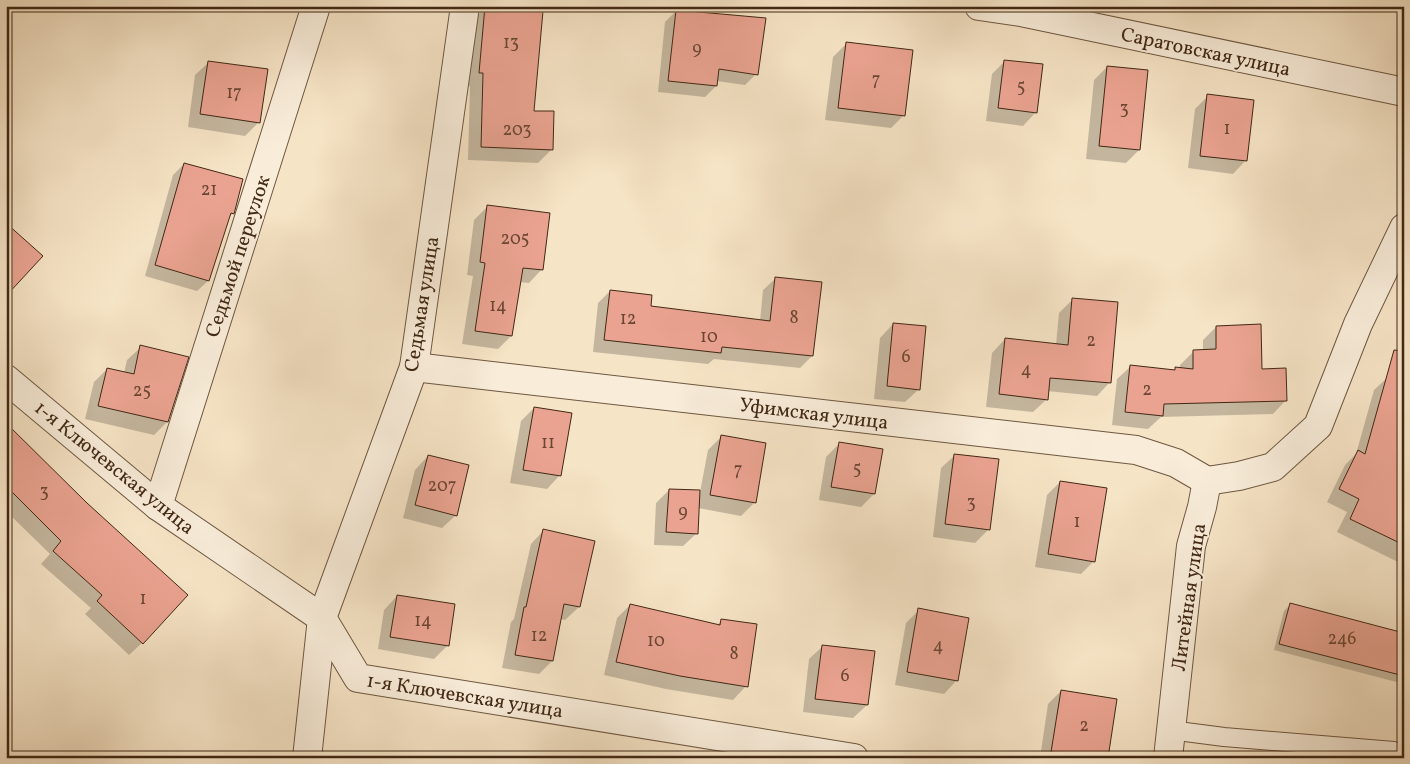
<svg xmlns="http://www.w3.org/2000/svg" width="1410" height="764" font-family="Vollkorn,serif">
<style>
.shadow{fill:#0003}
.building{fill:#eaa391;stroke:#412814}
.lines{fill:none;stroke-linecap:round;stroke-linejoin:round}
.service-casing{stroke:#6e5740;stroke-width:20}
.minor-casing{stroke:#6e5740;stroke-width:30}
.service{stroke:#f9edda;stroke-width:18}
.minor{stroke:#f9edda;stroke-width:28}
.labels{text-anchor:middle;stroke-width:4;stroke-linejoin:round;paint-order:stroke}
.number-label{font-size:18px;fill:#6b4733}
.street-label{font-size:20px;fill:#412814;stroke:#f9edda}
</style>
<rect width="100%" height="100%" fill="#f6e4c6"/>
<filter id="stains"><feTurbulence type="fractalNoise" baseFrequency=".004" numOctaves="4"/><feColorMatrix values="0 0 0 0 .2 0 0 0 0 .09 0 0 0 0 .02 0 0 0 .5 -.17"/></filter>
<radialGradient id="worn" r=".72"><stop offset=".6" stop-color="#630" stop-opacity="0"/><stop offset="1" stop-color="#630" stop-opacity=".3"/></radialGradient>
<g class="shadow">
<polygon points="235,6 271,6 265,12"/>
<polygon points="486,7 551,150 538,163 468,160 470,86 467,86 473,20"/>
<polygon points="676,11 756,74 745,85 717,81 716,86 705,97 658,92 665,22"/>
<polygon points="846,44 904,115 891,128 825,120 833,57"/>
<polygon points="1005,61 1036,112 1023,126 986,121 992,74"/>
<polygon points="209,62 259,122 245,136 188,127 195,75"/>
<polygon points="1107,67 1139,150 1126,163 1086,159 1094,80"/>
<polygon points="1208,96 1246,160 1233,174 1188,168 1195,109"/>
<polygon points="184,164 233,213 228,218 208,281 197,291 145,276 173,175"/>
<polygon points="487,207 542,269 529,283 519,282 511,336 498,349 462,344 473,276 467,275 474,220"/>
<polygon points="776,278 812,356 800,368 714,359 708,364 593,352 598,303 610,291 649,307 760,321 763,290"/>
<polygon points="1072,300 1110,382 1097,396 1047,391 1047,399 1033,412 986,407 992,353 1005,339 1056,345 1059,313"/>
<polygon points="1404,320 1404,329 1400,327"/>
<polygon points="893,324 919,389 905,402 874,399 880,338"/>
<polygon points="1216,327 1261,370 1286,400 1273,414 1161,417 1148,429 1112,425 1117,379 1131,366 1174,371 1176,368 1180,369 1180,365 1193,352 1203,351 1203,340"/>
<polygon points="141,347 187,358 167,422 154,435 85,419 94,382 107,369 124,373 127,360"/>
<polygon points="1388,377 1404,381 1404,565 1337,532 1347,512 1327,502 1345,465 1356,454 1374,390"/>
<polygon points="6,401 13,407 6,415"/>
<polygon points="534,408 560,475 547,489 510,483 521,421"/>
<polygon points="6,425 142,643 129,655 85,614 91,608 41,564 50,554 6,511 6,496 12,490"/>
<polygon points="722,436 765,444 754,503 741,516 698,508 697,533 683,546 654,545 656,503 669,490 700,492 708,450"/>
<polygon points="839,444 874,494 861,507 819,500 826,457"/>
<polygon points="955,455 989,529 975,543 933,537 941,468"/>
<polygon points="428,456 456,515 442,528 403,518 415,470"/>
<polygon points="1060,482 1094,561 1081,574 1035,567 1047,495"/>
<polygon points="544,530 579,607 565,620 560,619 552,661 539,674 502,668 511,622 514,619 531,544"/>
<polygon points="397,596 448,645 434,659 378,649 384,610"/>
<polygon points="630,605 717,625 722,620 746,686 733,700 666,689 604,675 617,618"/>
<polygon points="1290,605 1404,634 1404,684 1274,650 1284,611"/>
<polygon points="919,610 957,680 944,694 895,685 906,623"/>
<polygon points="823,646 867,705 853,718 803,712 809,659"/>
<polygon points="1061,691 1106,758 1040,758 1048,704"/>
</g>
<g class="building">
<polygon points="485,6 543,11 534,111 554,111 553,150 481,147 483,73 479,73"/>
<polygon points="676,10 766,18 758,75 719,69 717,86 668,81"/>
<polygon points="846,42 913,50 905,116 838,108"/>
<polygon points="1004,60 1043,64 1037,113 998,108"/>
<polygon points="208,61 268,69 260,123 200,114"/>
<polygon points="1107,66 1148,70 1140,150 1099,146"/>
<polygon points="1207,94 1254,100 1247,161 1200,156"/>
<polygon points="184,163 243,179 234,214 231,213 209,281 155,265"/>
<polygon points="487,205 550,213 543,270 523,268 512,336 475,331 485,263 480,262"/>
<polygon points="6,223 43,256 6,296"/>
<polygon points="775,277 822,282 813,356 722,347 721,353 604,340 610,290 652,295 651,306 770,321"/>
<polygon points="1072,298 1118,302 1111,383 1050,378 1048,400 999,394 1005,338 1068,345"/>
<polygon points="893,323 926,326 920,390 887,386"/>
<polygon points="1261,324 1262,369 1286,368 1287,401 1164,404 1163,416 1125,412 1130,365 1175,370 1175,367 1193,369 1193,350 1216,349 1216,326"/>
<polygon points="140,345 189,357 168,422 98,406 107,368 134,374"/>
<polygon points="1394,350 1404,351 1404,545 1350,519 1359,499 1339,489 1358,450 1365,454"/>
<polygon points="534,407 572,413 561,476 523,470"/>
<polygon points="6,423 87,503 188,595 143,644 97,601 102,595 53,551 61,541 6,486"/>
<polygon points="721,435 766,443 756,503 710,495"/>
<polygon points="839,442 883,449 875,494 831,487"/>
<polygon points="954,454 999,459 990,530 945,524"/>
<polygon points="428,455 469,465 457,516 415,505"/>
<polygon points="1060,481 1107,488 1095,562 1048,554"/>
<polygon points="669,489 700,490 698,534 666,532"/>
<polygon points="543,529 595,541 580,607 564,604 553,661 515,655 524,607 526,607"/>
<polygon points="397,595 455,604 449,646 390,637"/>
<polygon points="1290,603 1404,633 1404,676 1279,644"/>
<polygon points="630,604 720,625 721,619 757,624 748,687 680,676 616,662"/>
<polygon points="918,608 969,618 958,681 907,672"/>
<polygon points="822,645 875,651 868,705 815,699"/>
<polygon points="1061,690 1117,699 1108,758 1092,758 1051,752"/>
</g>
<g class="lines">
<g class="service-casing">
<polyline id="service" points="1170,730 1224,737 1394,751 1392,758"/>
</g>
<g class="minor-casing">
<g id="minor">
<polyline points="979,6 1021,12 1404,92"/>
<polyline points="414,367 1136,450 1176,463 1207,481"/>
<polyline points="6,379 158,506 322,618 358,678 854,758"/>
<polyline points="158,506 316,6"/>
<polyline points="307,758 322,618 414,367 465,6"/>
<polyline points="1168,758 1191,546 1202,507 1207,481 1239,476 1273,467 1318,426 1358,324 1404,228"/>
</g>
</g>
<use href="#service" class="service"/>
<use href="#minor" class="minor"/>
</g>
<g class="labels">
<g class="number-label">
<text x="511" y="48">13</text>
<text x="697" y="54">9</text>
<text x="876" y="85">7</text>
<text x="1021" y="92">5</text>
<text x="234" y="98">17</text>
<text x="1124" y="114">3</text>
<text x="1227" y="134">1</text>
<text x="517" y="135">203</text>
<text x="209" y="195">21</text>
<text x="515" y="244">205</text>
<text x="498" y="311">14</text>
<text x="794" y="323">8</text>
<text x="628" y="324">12</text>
<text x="709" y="342">10</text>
<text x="1091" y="346">2</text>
<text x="906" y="362">6</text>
<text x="1026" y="375">4</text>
<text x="1147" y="395">2</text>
<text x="142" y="396">25</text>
<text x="548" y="448">11</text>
<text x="857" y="474">5</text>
<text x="738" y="475">7</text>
<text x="442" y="491">207</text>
<text x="44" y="497">3</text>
<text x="971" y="508">3</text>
<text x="683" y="517">9</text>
<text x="1077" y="527">1</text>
<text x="143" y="604">1</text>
<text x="423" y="626">14</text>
<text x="539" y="641">12</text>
<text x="1342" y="644">246</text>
<text x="656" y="646">10</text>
<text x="938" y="651">4</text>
<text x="734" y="659">8</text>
<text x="845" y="681">6</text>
<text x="1084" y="731">2</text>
</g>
<g class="street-label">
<text transform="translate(1206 51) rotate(12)" y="7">Саратовская улица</text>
<text transform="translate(237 256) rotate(-72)" y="7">Седьмой переулок</text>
<text transform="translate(421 304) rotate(-81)" y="7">Седьмая улица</text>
<text transform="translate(814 413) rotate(7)" y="7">Уфимская улица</text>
<text transform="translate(115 467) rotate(39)" y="7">1-я Ключевская улица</text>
<text transform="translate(1188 597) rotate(-82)" y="7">Литейная улица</text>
<text transform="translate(465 695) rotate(9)" y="7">1-я Ключевская улица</text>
</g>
</g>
<rect width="1410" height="764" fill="none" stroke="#f6e4c6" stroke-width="25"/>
<rect x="8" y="8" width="1395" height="749" fill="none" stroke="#412814" stroke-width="2.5"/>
<rect x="12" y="12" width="1385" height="739" fill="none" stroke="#412814"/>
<rect width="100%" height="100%" filter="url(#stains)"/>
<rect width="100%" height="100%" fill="url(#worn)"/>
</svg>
